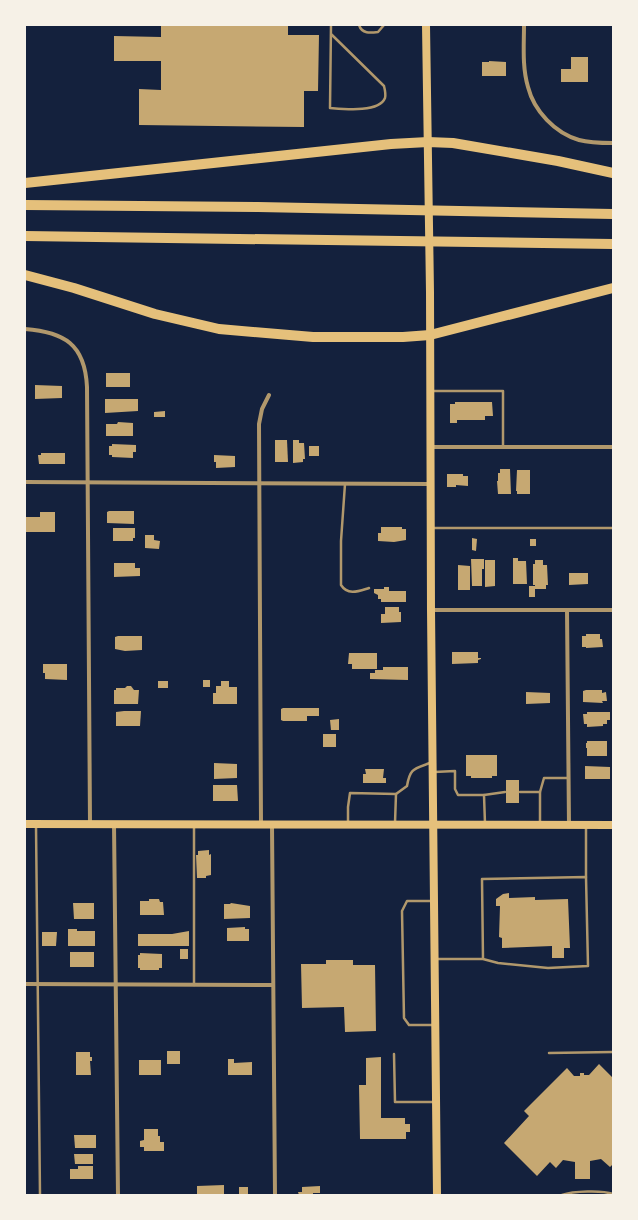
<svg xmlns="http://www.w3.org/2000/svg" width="638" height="1220" font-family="'Asap Condensed',sans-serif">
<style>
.building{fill:#c6a872}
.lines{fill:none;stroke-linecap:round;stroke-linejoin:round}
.service{stroke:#b1986c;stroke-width:2.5}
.minor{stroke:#b1986c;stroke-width:4}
.secondary{stroke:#e5c07b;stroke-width:8}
.motorway{stroke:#e5c07b;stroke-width:10}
</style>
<rect width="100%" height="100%" fill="#14213d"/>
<g class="building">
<polygon points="161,25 288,25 288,35 319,35 318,91 304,91 304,127 139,125 139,89 161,90 161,61 114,61 114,36 161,37"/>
<polygon points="571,57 588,57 588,82 561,82 561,69 571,69"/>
<polygon points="489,61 506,62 506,76 482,76 482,62 489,62"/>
<rect x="106" y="373" width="24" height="14"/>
<polygon points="35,385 62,386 62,398 35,399"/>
<polygon points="105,399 138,399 138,411 105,413"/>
<polygon points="455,402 492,402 493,416 485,416 485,420 457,420 457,423 450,423 450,404 455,404"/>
<polygon points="165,411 165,417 154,417 154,412"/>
<polygon points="118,422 133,423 133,436 106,436 106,424 117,424"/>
<polygon points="275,440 287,440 288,462 275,462"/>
<polygon points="293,440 299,440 299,443 304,443 305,459 303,459 303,462 293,463"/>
<polygon points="112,444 136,445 136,452 133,452 133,458 112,457 112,455 109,455 109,446 112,446"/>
<rect x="309" y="446" width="10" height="10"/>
<polygon points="41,453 65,453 65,464 39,464 38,455 41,455"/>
<polygon points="214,455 235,456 235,467 216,468 216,462 214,462"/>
<polygon points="500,469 510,469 511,494 498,494 497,481 498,481 498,473 500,473"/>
<polygon points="517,470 530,470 530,494 517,494 517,491 516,491"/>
<polygon points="447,474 463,474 463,476 468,476 468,486 456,485 456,487 447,487"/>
<polygon points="109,511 134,511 134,524 107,523 107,512"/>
<polygon points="40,512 55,512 55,532 25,532 25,517 40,517"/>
<polygon points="381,527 402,527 402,529 406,529 406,540 394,542 378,541 378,533 381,533"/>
<polygon points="113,528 135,528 135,538 133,538 133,541 113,541"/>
<polygon points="145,535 154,535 154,540 160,541 159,549 145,548"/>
<polygon points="472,538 477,539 476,551 472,550"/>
<rect x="530" y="539" width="6" height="7"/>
<polygon points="513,558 518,558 518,561 526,561 527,584 513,584"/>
<polygon points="471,559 484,559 484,569 482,569 482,586 472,586"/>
<polygon points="485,560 495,560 495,586 485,587"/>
<polygon points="535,560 543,560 543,565 547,565 548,585 546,585 546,589 535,589 535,582 535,585 533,585 533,564 535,564"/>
<polygon points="114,563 135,563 135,568 140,568 140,576 114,577"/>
<polygon points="458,565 470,566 470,590 458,590"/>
<polygon points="569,573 588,573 588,584 569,585"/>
<rect x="529" y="586" width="6" height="11"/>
<polygon points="384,587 389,587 389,591 406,591 406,602 381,602 381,599 378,599 378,595 374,593 374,589 384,589"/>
<polygon points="385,607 399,607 399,612 401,612 401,622 381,623 381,614 385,614"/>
<polygon points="586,634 600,634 600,639 602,639 603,647 586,648 586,647 582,647 582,636 586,636"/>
<polygon points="118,636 142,636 142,650 125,651 115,649 115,637"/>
<polygon points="452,652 478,652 478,658 481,658 481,659 478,660 478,663 452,664"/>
<polygon points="349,653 377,653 377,669 352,669 352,664 348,664"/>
<polygon points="43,664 67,664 67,680 45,679 45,673 43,673"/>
<polygon points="383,667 408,667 408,680 370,679 370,673 375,673 375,670 383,670"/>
<rect x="203" y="680" width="7" height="7"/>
<rect x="158" y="681" width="10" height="7"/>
<polygon points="221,681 229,681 229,687 237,687 237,704 213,704 213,693 216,693 216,686 221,686"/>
<polygon points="127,686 131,686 134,690 139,690 138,704 114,704 114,690 116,690 116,688 125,688"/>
<polygon points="586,690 602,690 602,693 606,692 607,701 602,701 603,703 583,702 583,691"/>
<polygon points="526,692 550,693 550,703 526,704"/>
<polygon points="283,708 319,708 319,716 307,716 307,721 283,721 281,720 281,709"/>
<polygon points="124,711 141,711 140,726 116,726 116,712"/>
<polygon points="587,712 610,712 610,720 607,720 607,724 603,724 603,726 587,727 587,724 584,724 583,714 587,714"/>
<polygon points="339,719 339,730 331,730 330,720"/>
<rect x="323" y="734" width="13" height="13"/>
<polygon points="587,741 607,741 607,756 587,756 587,748 586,748 586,743 587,743"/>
<polygon points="466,755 497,755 497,776 492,776 492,778 471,778 471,776 466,776"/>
<polygon points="214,763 237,764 237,778 214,779"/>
<polygon points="585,766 610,767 610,779 585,779"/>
<polygon points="365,769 384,769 383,778 386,778 386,783 363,783 363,774 366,774"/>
<rect x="506" y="780" width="13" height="23"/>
<polygon points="213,785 237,785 238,801 213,801"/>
<polygon points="209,850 209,855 211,854 211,875 206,876 206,878 197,878 196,855 198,855 198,851"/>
<polygon points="509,893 509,898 535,897 535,900 568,899 570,948 564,948 564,958 552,958 552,946 502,948 502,938 499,937 500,906 496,906 496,899 503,894"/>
<polygon points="149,899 159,899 160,902 163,902 164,915 140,915 140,901 149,901"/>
<polygon points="73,903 94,903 94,919 74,919"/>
<polygon points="231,903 250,906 250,918 224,919 224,904 230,904"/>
<polygon points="245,927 245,929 249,929 249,941 227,941 227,928"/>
<polygon points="68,929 77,929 77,931 95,931 95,946 68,946"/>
<polygon points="189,931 189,946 138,946 138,934 172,934"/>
<polygon points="42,932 57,932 56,946 42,946"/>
<rect x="180" y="949" width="8" height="10"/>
<rect x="70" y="952" width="24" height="15"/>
<polygon points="140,953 162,954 162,968 159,968 159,970 140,970 140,968 138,968 138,955 140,955"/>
<polygon points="326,960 353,960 353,965 375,965 376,1031 345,1032 344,1007 302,1008 301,964 326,964"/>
<rect x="167" y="1051" width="13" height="13"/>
<polygon points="76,1052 90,1052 90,1057 92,1057 92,1061 90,1061 91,1075 76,1075"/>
<polygon points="381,1057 381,1118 405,1118 405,1124 410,1124 410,1132 406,1132 406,1139 360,1139 359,1085 366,1085 366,1058"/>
<polygon points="228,1059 234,1059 234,1063 252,1062 252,1075 228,1075"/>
<rect x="139" y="1060" width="22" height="15"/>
<polygon points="599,1064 613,1078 613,1164 610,1167 601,1159 590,1161 590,1179 575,1179 575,1162 563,1160 556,1168 550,1162 537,1176 504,1143 529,1116 524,1111 567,1068 574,1076 580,1076 580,1073 584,1073 584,1075 589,1075"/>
<polygon points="144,1129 158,1129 158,1136 160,1136 160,1142 164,1142 164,1151 144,1151 144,1147 140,1147 140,1141 144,1140"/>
<polygon points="74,1135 96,1135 96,1148 75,1148"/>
<polygon points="74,1154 93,1154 93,1164 75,1164"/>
<polygon points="78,1166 93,1166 93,1179 70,1179 70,1169 78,1169"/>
<polygon points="224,1185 224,1195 197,1195 197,1186"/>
<polygon points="320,1186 320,1193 313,1193 313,1195 299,1195 298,1192 302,1192 302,1187"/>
<rect x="239" y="1187" width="9" height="8"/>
</g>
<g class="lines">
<g class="service">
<path d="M359,25C362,34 370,33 378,32L384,25"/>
<path d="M331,34L384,86C385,90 386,94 385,98C379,113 343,109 330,108L331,25"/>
<polyline points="432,391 503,391 503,447"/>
<path d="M345,484L341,541V585C348,596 359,591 369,588"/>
<polyline points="432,528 613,528"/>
<polyline points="434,772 455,771 455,789 458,795 484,795"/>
<polyline points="520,792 540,792 540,824"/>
<polyline points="540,792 544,778 568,778"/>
<path d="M348,823V807L350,793L396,794L407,786C410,768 414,769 430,763"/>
<polyline points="395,823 396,794"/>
<polyline points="485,824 484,795 505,792"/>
<polyline points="36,826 40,1195"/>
<polyline points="194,827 194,985"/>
<polyline points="586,877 586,826"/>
<polyline points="436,959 483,959 498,963 548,968 588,966 586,877 482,879 483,959"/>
<polyline points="433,1025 409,1025 404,1018 402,911 407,901 433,901"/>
<polyline points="549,1053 613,1052"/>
<polyline points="394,1054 395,1102 434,1102"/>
<path d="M562,1195C573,1191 602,1190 613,1194"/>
</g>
<g class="minor">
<path d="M524,25C524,45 522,67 528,87C534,111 555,133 579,140C590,143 602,143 613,143"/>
<path d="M25,329C64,332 85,344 87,387L90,824"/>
<polyline points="430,447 613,447"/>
<polyline points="25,482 430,484"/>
<polyline points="431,610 613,610"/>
<polyline points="567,610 569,825"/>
<polyline points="114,824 118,1195"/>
<polyline points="261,824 259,424 262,409 269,395"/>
<polyline points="272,825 275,1195"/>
<polyline points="25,984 273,985"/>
</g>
<g class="secondary">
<polyline points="426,25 430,292 431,610 437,1195"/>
<polyline points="25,824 613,825"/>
</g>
<g class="motorway">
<polyline points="25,183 391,144 428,142 453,143 558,161 613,173"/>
<polyline points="25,205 258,207 613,214"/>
<polyline points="25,236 613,244"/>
<polyline points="25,275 74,288 155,314 219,329 313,337 403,337 430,335 613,288"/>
</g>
</g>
<rect width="638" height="1220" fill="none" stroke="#f6f1e7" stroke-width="52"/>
</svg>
